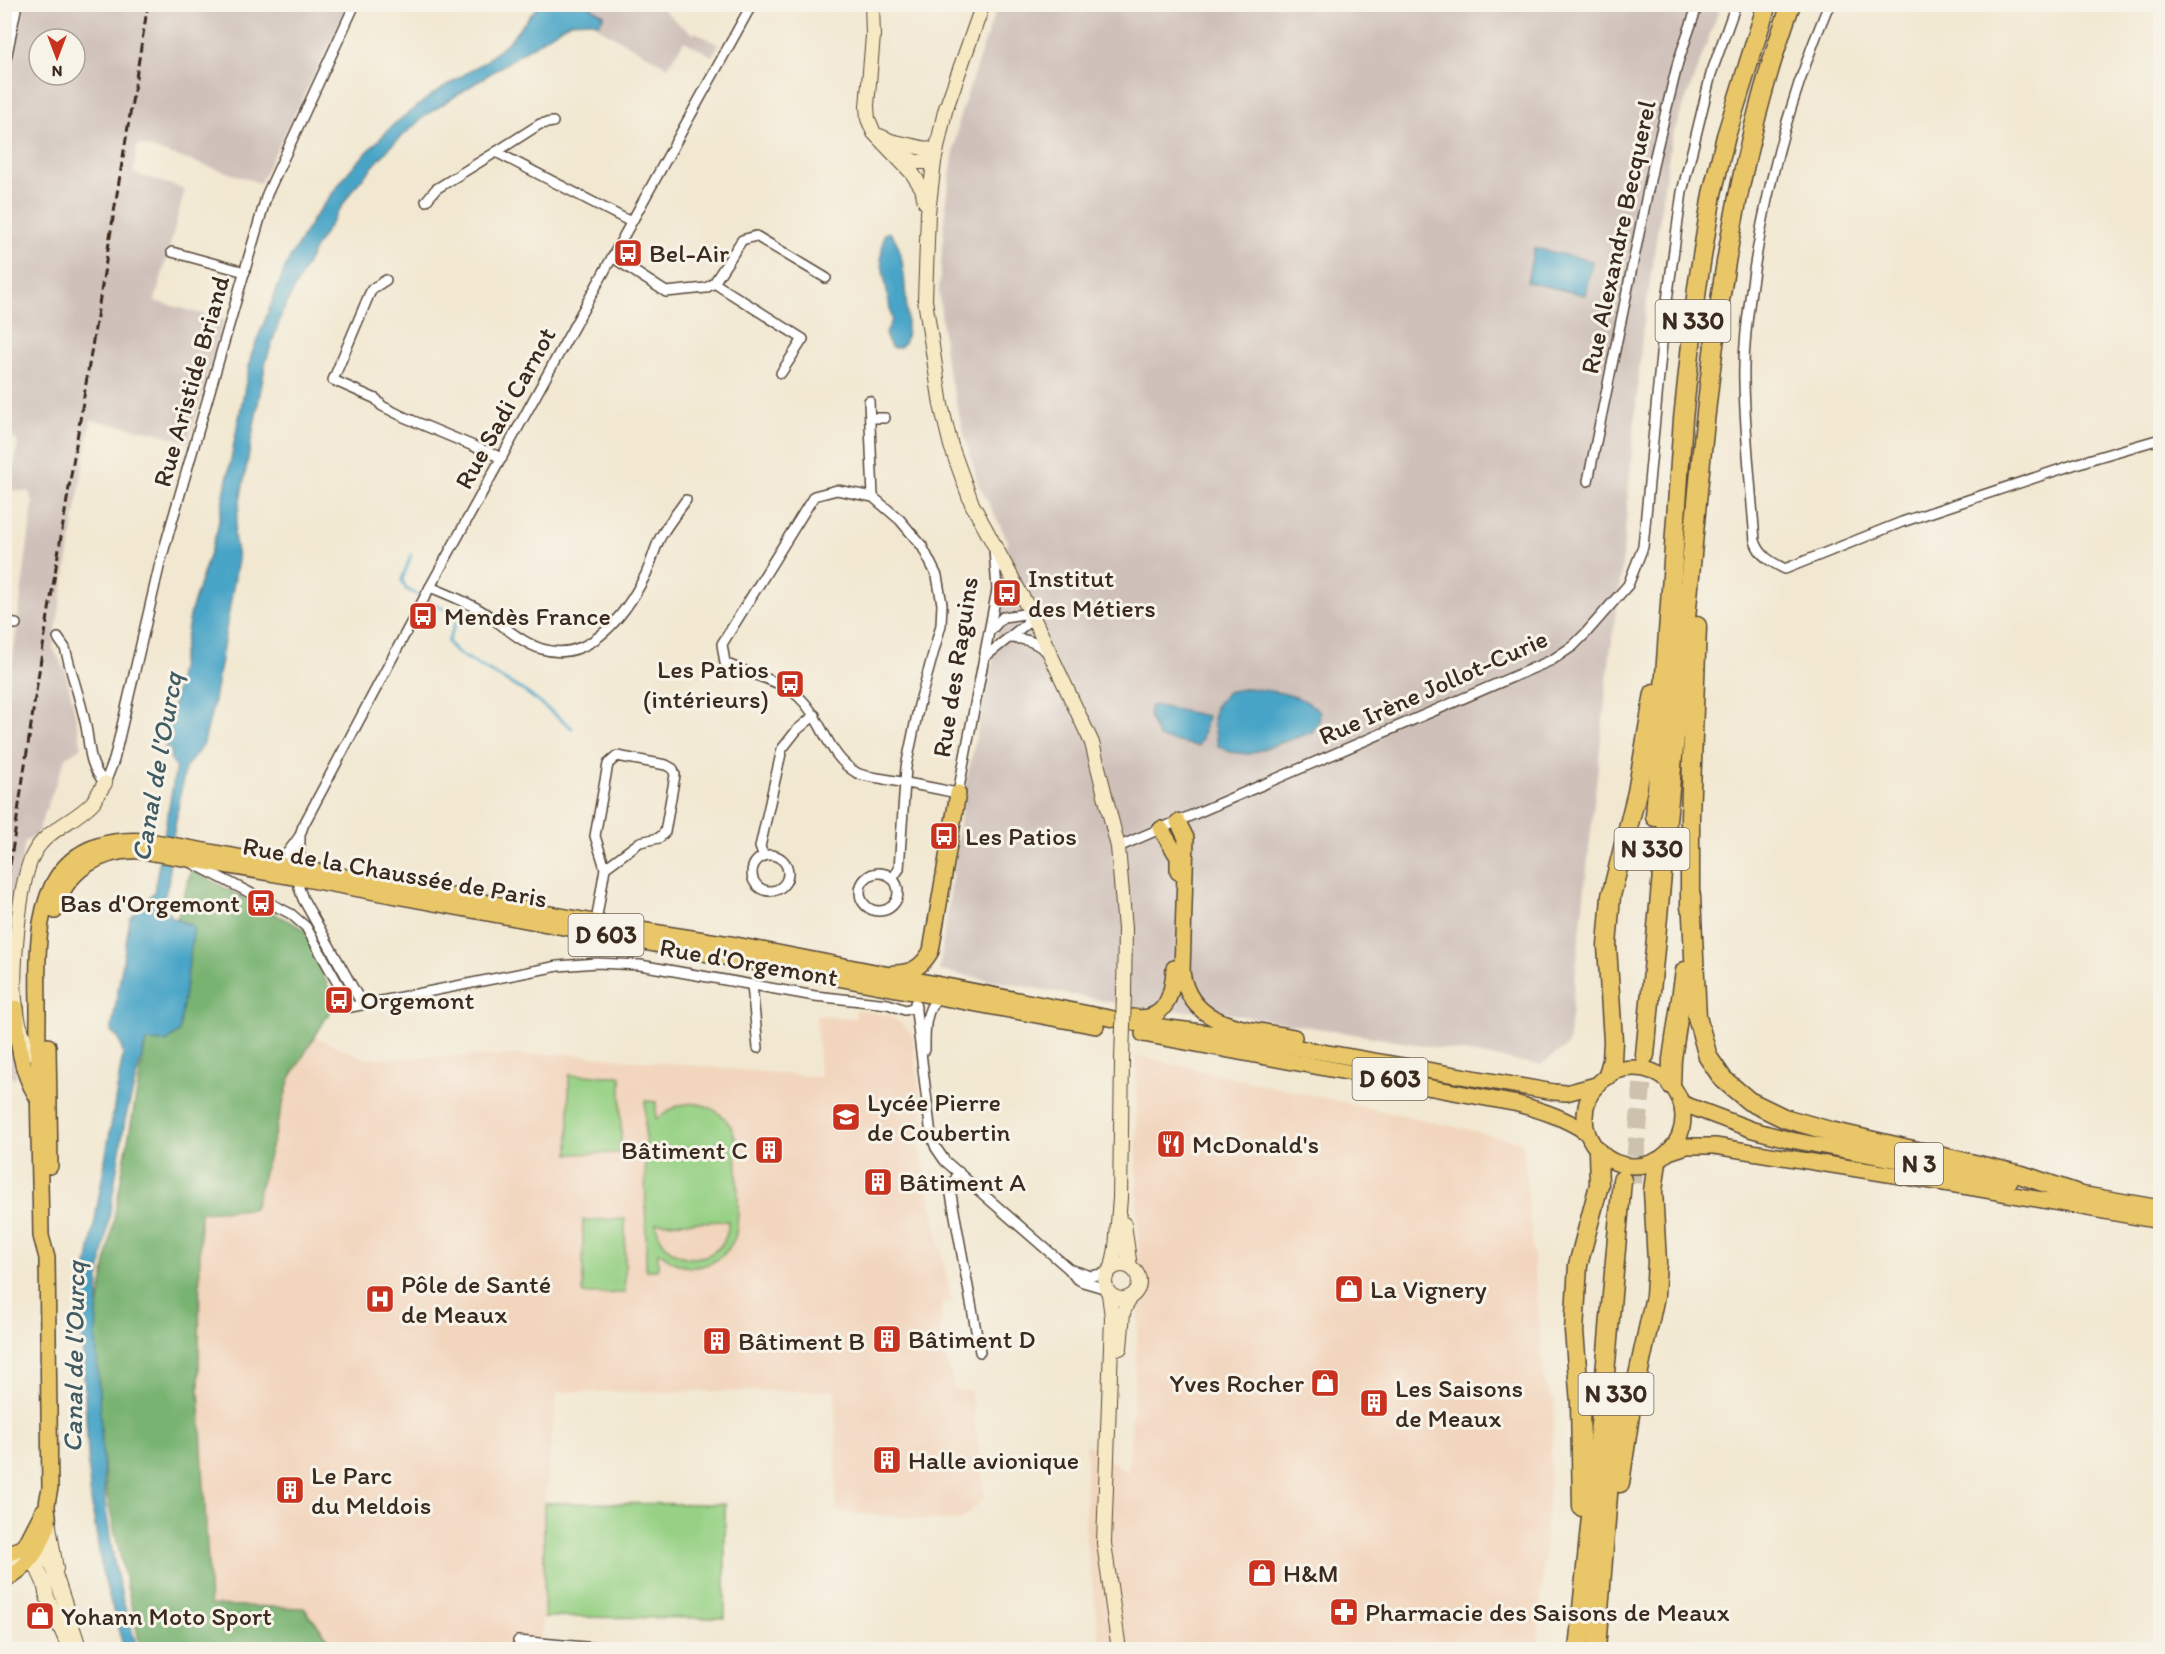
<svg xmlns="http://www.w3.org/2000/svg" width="2165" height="1654" font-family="Itim,sans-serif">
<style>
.built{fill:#f2d5bd}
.industrial{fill:#cfc1ba;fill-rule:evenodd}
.green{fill:#97d185;stroke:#697e52;stroke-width:1.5;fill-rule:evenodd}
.forest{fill:#79b372;stroke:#5a6e48;stroke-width:1.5}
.water{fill:#49a5c7;stroke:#426872;stroke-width:1.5}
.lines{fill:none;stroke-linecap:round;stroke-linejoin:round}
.stream{stroke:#49a5c7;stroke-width:3}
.highway-tunnel{stroke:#cdc2ad;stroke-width:18;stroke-dasharray:18 9;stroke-linecap:butt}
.street-casing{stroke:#564639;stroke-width:12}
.secondary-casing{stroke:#564639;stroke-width:16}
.primary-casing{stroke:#564639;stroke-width:18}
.highway-casing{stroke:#564639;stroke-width:21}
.street{stroke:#fff;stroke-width:9}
.secondary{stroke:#f6e9c3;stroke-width:14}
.primary{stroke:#e9c769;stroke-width:15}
.highway{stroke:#e9c769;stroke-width:18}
.rail{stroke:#3b2a1e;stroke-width:3;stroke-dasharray:9 4.5;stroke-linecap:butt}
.secondary-bridge-casing{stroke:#564639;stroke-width:16;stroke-linecap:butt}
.secondary-bridge{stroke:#f6e9c3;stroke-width:14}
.labels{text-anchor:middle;stroke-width:6;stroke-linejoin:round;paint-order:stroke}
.shield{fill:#f7f3e8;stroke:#73665b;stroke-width:1.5}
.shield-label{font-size:24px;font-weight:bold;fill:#3b2a1e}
.street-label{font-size:26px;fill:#3b2a1e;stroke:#f7f3e8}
.poi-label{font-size:26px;fill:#3b2a1e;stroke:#f7f3e8;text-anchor:start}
.water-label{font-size:27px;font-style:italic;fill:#415b62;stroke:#f7f3e8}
</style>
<rect width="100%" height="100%" fill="#f7f3e8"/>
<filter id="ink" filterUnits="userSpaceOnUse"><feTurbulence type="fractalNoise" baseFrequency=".0167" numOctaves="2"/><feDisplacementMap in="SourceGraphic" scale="12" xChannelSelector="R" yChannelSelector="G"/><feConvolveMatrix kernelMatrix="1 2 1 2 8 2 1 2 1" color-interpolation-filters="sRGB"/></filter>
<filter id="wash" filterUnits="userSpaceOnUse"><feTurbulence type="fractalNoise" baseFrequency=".008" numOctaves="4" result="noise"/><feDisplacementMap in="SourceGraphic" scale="24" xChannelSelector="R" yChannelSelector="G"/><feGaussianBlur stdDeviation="1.35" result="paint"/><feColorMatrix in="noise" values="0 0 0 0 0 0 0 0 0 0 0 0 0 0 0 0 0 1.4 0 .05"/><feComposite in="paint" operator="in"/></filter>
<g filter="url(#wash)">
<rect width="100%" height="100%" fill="#f2e8d1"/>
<g class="built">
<polygon points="855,1009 890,1015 912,1033 924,1128 919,1141 952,1303 942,1302 940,1336 954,1390 971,1391 985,1498 959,1522 836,1512 835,1391 557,1392 544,1503 542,1649 336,1649 304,1608 210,1605 199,1388 200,1211 254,1209 290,1077 315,1037 365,1058 567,1054 820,1077 816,1015 856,1018"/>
<polygon points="1136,1056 1523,1142 1545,1385 1555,1401 1538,1649 1101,1649 1085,1532 1087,1443 1128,1473 1138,1327"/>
</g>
<g class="industrial">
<polygon points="592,4 608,7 610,4 664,5 662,8 679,24 694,34 696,32 719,45 712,56 684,41 668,67 597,27 604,15 591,7"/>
<path d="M24,5H349L260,183L138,144L133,173L185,189L155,301L224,320L188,442L154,432L91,420L53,648L66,672L82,747L66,757L36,836L25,841L9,933L5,1000L17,1077L5,1080V700L13,658L33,503L29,492L11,490L18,443L4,427L5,112ZM39,39H75V75H39Z"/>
<polygon points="999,5 1721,5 1671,140 1643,328 1621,577 1610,655 1568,1045 1541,1065 1231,1014 1149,1009 939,971 965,787 993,661 1008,541 978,483 961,423 946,363 939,292 946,199 960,115 990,26"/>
</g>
<g class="green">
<polygon points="569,1075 621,1076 621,1153 569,1154"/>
<path d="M645,1101L656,1102V1119C664,1115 671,1108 680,1105C706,1098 733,1117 736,1143C736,1165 741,1218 735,1237C730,1250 719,1261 705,1265C696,1268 687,1268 678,1264C670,1261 664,1255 658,1252V1270H646ZM728,1221C731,1267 662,1272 656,1223Z"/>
<polygon points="625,1219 625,1293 583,1294 583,1220"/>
<polygon points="544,1503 725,1504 725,1618 544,1617"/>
</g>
<polygon class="forest" points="191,870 304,929 335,1003 290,1078 254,1209 200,1212 199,1388 210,1605 304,1608 336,1649 141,1649 107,1497 91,1346 146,1041 166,1042 194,927 177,919"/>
<g class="water">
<polygon points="539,5 592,5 592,8 604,15 599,24 590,21 570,22 426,115 391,146 353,189 316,246 282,313 266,361 234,534 238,559 213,706 203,746 185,768 169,860 170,875 164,899 170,916 194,927 179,1032 166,1042 146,1041 125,1120 99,1279 96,1335 105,1502 114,1562 123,1601 138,1650 124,1649 102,1571 90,1493 82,1342 86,1273 123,1054 119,1039 111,1032 130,919 154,892 176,767 170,758 171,749 165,748 191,611 217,531 251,356 286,265 313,219 350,170 394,124 433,94 486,61 510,40"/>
<path d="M889,232C895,237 898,244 900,252C904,267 910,327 905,341C902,348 897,349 891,347L885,335L892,320L881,258L884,234Z"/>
<polygon points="1534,248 1592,261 1585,295 1527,282"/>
<path d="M1248,688C1272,692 1303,693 1320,712L1319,722L1312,732L1249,754L1230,752L1218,746L1213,721L1215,707L1227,692Z"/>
<polygon points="1154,705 1207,716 1202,738 1198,746 1159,738 1149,716 1150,707"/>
</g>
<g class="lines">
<g class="stream">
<polyline points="411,555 402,580 406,589 420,596"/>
<polyline points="428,601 454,614 457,620 448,642 456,652 527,693 572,728"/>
</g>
</g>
</g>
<g filter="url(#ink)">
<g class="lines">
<polyline class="highway-tunnel" points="1633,1183 1645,1055"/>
<g class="street-casing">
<g id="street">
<path d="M1832,4L1827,9C1789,100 1764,194 1751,291C1747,321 1743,351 1744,382C1745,435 1751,488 1755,541C1760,556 1771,562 1785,569L1902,522L2088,460L2160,439"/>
<polyline points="4,69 17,4"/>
<polyline points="496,152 540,124 553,122"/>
<polyline points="426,201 436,189 496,152 631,222"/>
<polyline points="172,252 245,272"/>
<polyline points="612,257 666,292 706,288 714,283 742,240 756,236 826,278"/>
<polyline points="386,280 372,289 369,295 333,380 376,399 382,406 404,417 502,458"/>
<polyline points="714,283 803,339 781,373"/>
<polyline points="869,401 873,497"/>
<polyline points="870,418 885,418"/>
<polyline points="1588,481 1655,156 1678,62 1698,4"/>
<path d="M430,587C447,594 465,601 480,610C500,622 519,642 542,649C590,664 626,613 645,576C651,564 654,550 660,538C667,525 677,513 686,500"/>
<polyline points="4,623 16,624"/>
<path d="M58,638L65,648L68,659C74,683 83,707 87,732C90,752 90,767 105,783L114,760L160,563L267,194L355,4"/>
<path d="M1010,638C1026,639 1034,641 1046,651"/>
<polyline points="986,656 1026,624 1031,613 1003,617 991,630"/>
<polyline points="1118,847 1552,660 1573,646 1585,634 1628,585 1643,547 1664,322 1682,192 1711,74 1736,4"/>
<circle cx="770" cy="873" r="18"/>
<polyline points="764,856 760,847 782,749 797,730 815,715"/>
<polyline points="194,864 291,914 306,927 351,1007 558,966 597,963 640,965 815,996 888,1004 905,1010 916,1007"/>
<polyline points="276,864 288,852 299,837"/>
<circle cx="879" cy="892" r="19"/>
<path d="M892,879L899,869L906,767L919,705L941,625L942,604L937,576L922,546L900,520L873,497L837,490L814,496L722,644L725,663C748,674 781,680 799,697C823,719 827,756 857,773C865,777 876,777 884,779C907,783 929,787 952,792L958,793L997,590L994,549"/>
<polyline points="596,922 605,868 595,836 608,764 617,756 666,765 673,769 675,775 665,832 659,838 640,842 605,868"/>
<polyline points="752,985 758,1048"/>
<polyline points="915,1003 931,1135 936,1148 945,1161 1069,1269 1076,1278 1083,1282 1107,1289"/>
<polyline points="362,1004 303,899 299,888 300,835 303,826 430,587 752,4"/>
<path d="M925,1050C925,1031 924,1012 938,997"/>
<polyline points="959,1172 950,1189 980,1352"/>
<polyline points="1072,1270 1091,1276 1107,1273"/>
<polyline points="518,1641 619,1650"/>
</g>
</g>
<g class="secondary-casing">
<g id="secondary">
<polyline points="872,4 873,36 867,106 868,119 874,133 912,173 922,188 925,202"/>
<polyline points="983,4 945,111 934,162 928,213 925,300 941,405 951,446 972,504 1031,613 1092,743 1118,847 1125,929 1124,993"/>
<polyline points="880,136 891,141 936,151"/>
<polyline points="897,153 916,162 934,162"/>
<path d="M40,1060L37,1053H33C23,1040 18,1023 16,1007C11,976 19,879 34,853C47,829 76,821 93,802C97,796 101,789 105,783"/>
<polyline points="1124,1224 1130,1267"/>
<circle cx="1122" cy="1282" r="17"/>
<polyline points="1112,1268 1116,1248 1120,1198 1122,1060"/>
<polyline points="1109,1294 1112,1317 1104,1543 1119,1650"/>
<polyline points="1120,1348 1123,1313 1129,1298"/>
<polyline points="48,1520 56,1569"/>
<polyline points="28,1544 37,1548 52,1565 80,1650"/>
<polyline points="28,1548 44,1583 47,1597 70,1650"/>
<polyline points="4,1566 22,1548"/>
</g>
</g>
<g class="primary-casing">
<g id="primary">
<path d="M1178,822L1186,838L1182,972C1190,1029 1248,1028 1294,1037"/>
<polyline points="1161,829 1178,857 1178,872"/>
<path d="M55,911C65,871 101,848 142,851L311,880L1096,1026"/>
<path d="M894,973C912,973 922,967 931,951L958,793"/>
<path d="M16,1008C17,1039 20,1070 37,1097"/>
<path d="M1133,1017C1166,1023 1173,993 1174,968"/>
<path d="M1143,1034L1518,1104C1543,1111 1565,1118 1586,1132"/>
<polyline points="48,1046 50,1166"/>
<circle cx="1634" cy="1117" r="49"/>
<polyline points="1681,1103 1753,1130 1791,1140 2010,1181"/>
<polyline points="1669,1152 1687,1146 1715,1146 1975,1188 2160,1221"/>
<polyline points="2063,1191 2160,1208"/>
<polyline points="4,1555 22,1548 26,1544 43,1511"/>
<path d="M4,1580C26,1570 44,1545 48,1521C49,1516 47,1511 47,1507C47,1500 49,1494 50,1488L47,1258L41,1236C40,1162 37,1088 38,1014C38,972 34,922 53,884C74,844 116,837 155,842L621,927L736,945L1145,1025L1217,1034L1554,1092L1566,1093L1596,1085"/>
</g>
</g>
<g class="highway-casing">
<g id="highway">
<polyline points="1655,817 1683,419 1697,288 1712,194 1726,136 1767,4"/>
<polyline points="1691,896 1697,1017 1708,1057 1723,1079 1749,1101 1784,1118 1830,1131 2022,1175 2075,1193"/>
<polyline points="1690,908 1690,817 1697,626"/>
<path d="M1645,1055C1660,892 1676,728 1691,565C1709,374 1725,186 1791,4"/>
<polyline points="1608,1075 1612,1060 1613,1041 1607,946 1611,896 1637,792 1654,693"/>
<polyline points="1671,1085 1672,1059 1685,971"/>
<polyline points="1620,1483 1631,1408 1655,1296 1657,1262 1653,1191 1657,1162"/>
<polyline points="1582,1507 1580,1403 1574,1331 1578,1265 1599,1185 1598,1152"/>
<polyline points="1578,1650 1607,1352 1622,1180"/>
<polyline points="1596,1650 1616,1391"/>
</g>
</g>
<use href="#street" class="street"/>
<use href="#secondary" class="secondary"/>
<use href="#primary" class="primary"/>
<use href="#highway" class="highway"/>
<polyline class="rail" points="4,905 40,665 148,4"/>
<g class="secondary-bridge-casing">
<polyline id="secondary-bridge" points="1122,1060 1124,993"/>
</g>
<use href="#secondary-bridge" class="secondary-bridge"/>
</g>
</g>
<defs>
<g id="bus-square" transform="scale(1.5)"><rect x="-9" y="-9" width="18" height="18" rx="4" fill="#c8321e" stroke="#f7f3e8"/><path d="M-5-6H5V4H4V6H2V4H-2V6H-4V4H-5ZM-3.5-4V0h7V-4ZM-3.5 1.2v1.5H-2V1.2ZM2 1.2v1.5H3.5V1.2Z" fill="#fff"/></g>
<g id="school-square" transform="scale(1.5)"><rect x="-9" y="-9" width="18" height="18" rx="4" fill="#c8321e" stroke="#f7f3e8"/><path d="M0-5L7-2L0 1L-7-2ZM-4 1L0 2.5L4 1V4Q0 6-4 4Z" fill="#fff"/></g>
<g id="restaurant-square" transform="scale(1.5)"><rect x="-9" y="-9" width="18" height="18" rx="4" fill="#c8321e" stroke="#f7f3e8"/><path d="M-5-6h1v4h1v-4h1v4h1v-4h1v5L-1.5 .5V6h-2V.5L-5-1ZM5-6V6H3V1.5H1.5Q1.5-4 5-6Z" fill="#fff"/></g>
<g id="building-square" transform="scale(1.5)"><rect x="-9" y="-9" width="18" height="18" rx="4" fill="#c8321e" stroke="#f7f3e8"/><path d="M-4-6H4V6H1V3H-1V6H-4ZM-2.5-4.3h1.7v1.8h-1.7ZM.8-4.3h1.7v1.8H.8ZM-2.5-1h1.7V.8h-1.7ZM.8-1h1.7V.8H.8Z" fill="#fff"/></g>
<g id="shop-square" transform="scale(1.5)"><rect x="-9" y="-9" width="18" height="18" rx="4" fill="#c8321e" stroke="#f7f3e8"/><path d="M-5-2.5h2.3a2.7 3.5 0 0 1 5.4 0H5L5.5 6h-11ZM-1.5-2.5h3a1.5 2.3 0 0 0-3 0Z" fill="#fff"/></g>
<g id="hospital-square" transform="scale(1.5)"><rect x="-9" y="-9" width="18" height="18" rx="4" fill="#c8321e" stroke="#f7f3e8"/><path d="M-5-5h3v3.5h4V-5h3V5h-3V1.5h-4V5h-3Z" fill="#fff"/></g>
<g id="pharmacy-square" transform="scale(1.5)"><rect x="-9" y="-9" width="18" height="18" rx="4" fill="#c8321e" stroke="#f7f3e8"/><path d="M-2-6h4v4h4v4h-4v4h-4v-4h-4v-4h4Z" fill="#fff"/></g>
</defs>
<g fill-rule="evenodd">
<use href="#bus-square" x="628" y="253"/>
<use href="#bus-square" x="1007" y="593"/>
<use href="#bus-square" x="423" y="616"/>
<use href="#bus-square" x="790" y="684"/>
<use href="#bus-square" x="944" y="836"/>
<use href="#bus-square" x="261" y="903"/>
<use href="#bus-square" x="339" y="1000"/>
<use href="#school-square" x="846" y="1117"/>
<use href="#restaurant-square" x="1171" y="1144"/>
<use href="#building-square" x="769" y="1150"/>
<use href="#building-square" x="878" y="1182"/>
<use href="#shop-square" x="1349" y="1289"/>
<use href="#hospital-square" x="380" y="1299"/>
<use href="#building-square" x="887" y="1339"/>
<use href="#building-square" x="717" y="1341"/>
<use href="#shop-square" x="1325" y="1383"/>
<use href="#building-square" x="1374" y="1403"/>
<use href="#building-square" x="887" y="1460"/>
<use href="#building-square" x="290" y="1490"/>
<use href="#shop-square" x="1262" y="1573"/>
<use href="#pharmacy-square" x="1344" y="1612"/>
<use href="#shop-square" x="40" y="1616"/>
</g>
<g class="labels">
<g class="shield">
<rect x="1655.5" y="300" width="75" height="42" rx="4.5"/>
<rect x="1614.5" y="828" width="75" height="42" rx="4.5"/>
<rect x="568.5" y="914" width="75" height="42" rx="4.5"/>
<rect x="1352.5" y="1058" width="75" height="42" rx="4.5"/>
<rect x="1895" y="1143" width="48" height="42" rx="4.5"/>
<rect x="1578.5" y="1373" width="75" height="42" rx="4.5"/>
</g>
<g class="shield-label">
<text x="1693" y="329">N 330</text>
<text x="1652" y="857">N 330</text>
<text x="606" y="943">D 603</text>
<text x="1390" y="1087">D 603</text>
<text x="1919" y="1172">N 3</text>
<text x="1616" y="1402">N 330</text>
</g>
<g class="street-label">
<text transform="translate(1618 237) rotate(-78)" y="9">Rue Alexandre Becquerel</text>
<text transform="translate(191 381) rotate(-74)" y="9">Rue Aristide Briand</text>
<text transform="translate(505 408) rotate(-61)" y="9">Rue Sadi Carnot</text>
<text transform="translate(955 667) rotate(-81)" y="9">Rue des Raguins</text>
<text transform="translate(1433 687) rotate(-24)" y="9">Rue Irène Jollot-Curie</text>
<text transform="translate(395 872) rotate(10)" y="9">Rue de la Chaussée de Paris</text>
<text transform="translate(749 962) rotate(10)" y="9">Rue d'Orgemont</text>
</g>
<g class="poi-label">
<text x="649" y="262">Bel-Air</text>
<text x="1028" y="587">Institut<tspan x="1028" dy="30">des Métiers</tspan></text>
<text x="444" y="625">Mendès France</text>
<text x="769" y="678" text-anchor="end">Les Patios<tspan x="769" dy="30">(intérieurs)</tspan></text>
<text x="965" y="845">Les Patios</text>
<text x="240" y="912" text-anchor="end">Bas d'Orgemont</text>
<text x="360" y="1009">Orgemont</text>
<text x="867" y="1111">Lycée Pierre<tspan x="867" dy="30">de Coubertin</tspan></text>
<text x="1192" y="1153">McDonald's</text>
<text x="748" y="1159" text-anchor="end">Bâtiment C</text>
<text x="899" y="1191">Bâtiment A</text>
<text x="401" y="1293">Pôle de Santé<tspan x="401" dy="30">de Meaux</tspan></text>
<text x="1370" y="1298">La Vignery</text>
<text x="908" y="1348">Bâtiment D</text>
<text x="738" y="1350">Bâtiment B</text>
<text x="1304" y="1392" text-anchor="end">Yves Rocher</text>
<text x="1395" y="1397">Les Saisons<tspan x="1395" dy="30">de Meaux</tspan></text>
<text x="908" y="1469">Halle avionique</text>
<text x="311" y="1484">Le Parc<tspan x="311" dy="30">du Meldois</tspan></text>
<text x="1283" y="1582">H&amp;M</text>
<text x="1365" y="1621">Pharmacie des Saisons de Meaux</text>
<text x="61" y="1625">Yohann Moto Sport</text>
</g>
<g class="water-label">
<text transform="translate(157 767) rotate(-80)" y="9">Canal de l'Ourcq</text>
<text transform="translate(74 1357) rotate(-89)" y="9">Canal de l'Ourcq</text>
</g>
</g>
<rect width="2165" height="1654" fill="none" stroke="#f7f3e8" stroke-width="24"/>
<g transform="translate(57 57) rotate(180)"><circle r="28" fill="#f7f3e8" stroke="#aca397" stroke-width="1.5"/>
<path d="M0-4.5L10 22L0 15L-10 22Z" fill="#c8321e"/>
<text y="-9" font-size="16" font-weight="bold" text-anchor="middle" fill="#3b2a1e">N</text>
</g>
</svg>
